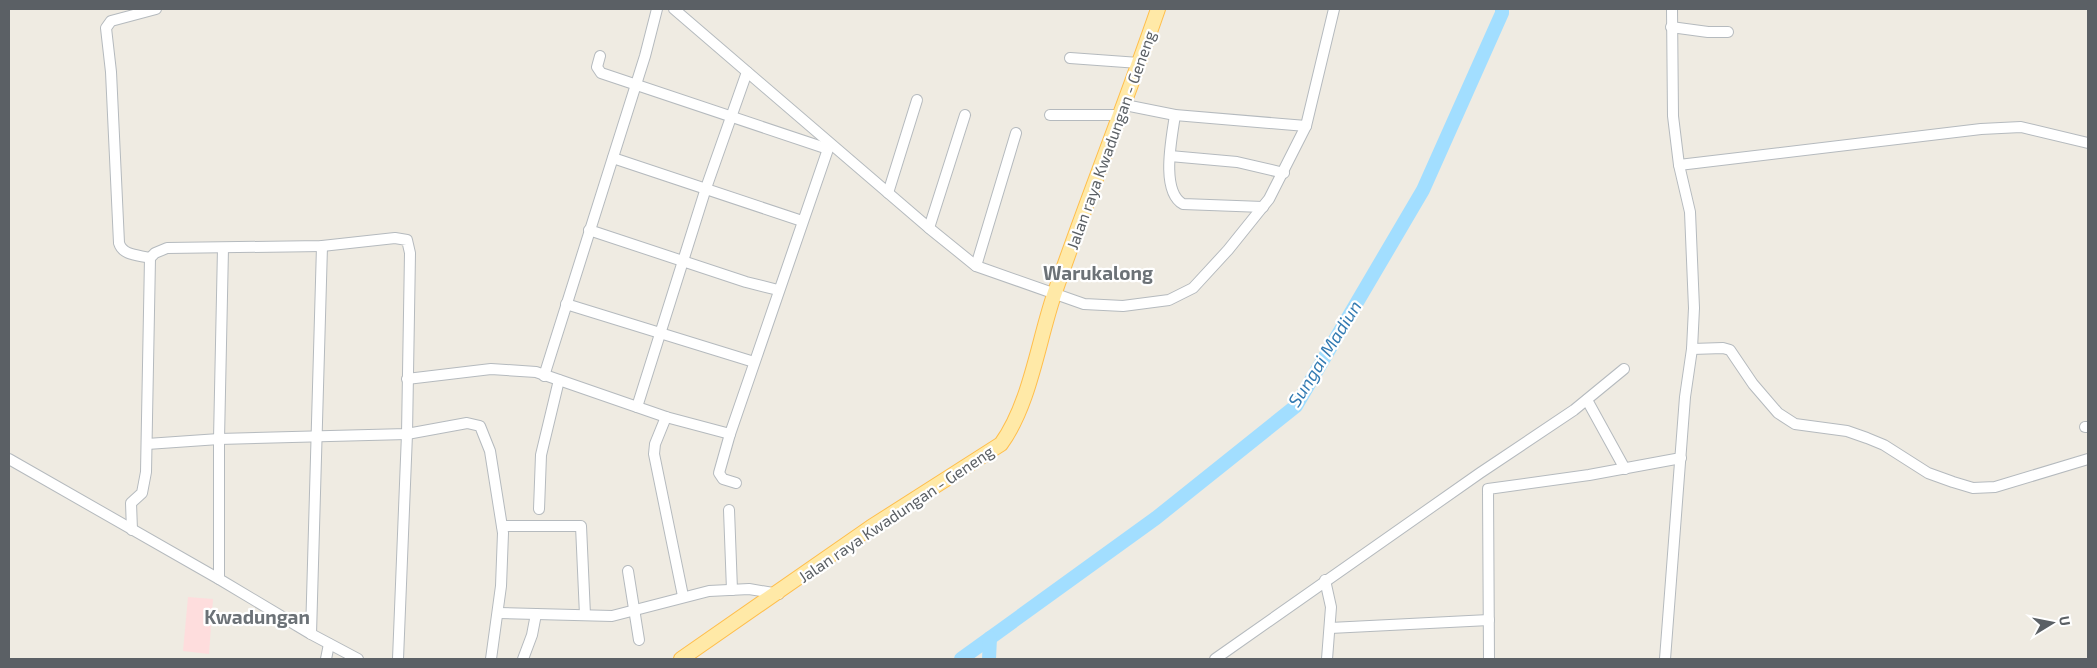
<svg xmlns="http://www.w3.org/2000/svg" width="2097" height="668" font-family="'Exo 2',sans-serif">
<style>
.medical{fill:#fedddd}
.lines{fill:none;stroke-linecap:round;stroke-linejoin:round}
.river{stroke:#a2deff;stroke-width:14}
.minor-casing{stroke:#b5babe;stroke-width:12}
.major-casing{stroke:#ffbe4b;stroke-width:16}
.minor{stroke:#fff;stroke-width:10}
.major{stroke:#ffe9a7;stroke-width:14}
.labels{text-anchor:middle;stroke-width:4.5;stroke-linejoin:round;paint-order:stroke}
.street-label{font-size:16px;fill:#5b6065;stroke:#fff}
.water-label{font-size:18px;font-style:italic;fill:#337bb2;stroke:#fff}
.quarter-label{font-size:19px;font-weight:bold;fill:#6c7277;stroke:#fff}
</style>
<rect width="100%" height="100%" fill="#efebe2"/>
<polygon class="medical" points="188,597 213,599 209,654 183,651"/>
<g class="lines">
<g class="river">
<polyline points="961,659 1156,518 1296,406 1423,190 1502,13 1502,9"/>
<polyline points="989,659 990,638"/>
</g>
<g class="minor-casing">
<g id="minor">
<polyline points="674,9 929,228 976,266 1084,304 1123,306 1169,300 1193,288 1228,250 1269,199 1306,126 1334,9"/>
<polyline points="1671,27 1708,32 1728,32"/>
<polyline points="600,56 597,67 601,73 828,149 830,144"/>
<polyline points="1070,58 1139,63"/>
<polyline points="1125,105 1175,115 1306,126"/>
<polyline points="1050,115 1122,115"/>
<path d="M1175,115C1172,137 1160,191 1183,204L1263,207"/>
<polyline points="1170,156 1237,162 1284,173"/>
<polyline points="613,158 802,221"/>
<polyline points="1679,165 1981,129 2021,127 2088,143"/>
<polyline points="888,193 917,100"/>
<polyline points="929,228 965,115"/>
<polyline points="589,230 746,282 778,290"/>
<path d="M150,258C139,255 123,256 119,243L111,72L106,28L111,21L156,9"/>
<polyline points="976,266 1016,133"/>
<polyline points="566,304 754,362"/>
<polyline points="1692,349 1723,348 1730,350 1753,384 1778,413 1795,424 1847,431 1867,438 1884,445 1928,473 1953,482 1973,488 1995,487 2088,459"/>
<polyline points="544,376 645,56 657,9"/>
<polyline points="407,379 491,369 536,372 666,417 730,434 828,149"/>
<polyline points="1587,400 1625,469"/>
<polyline points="637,407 706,188 747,72"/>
<polyline points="666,417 655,444 654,454 683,596"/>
<polyline points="2085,427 2088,427"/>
<polyline points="730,434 719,473 723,479 736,483"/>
<polyline points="147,444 219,439 407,434 467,423 480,426 490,451 503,533 501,586 491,659"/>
<polyline points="9,459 219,579 311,634 358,659"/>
<polyline points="539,509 541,455 559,380"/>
<polyline points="729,510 732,590"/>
<polyline points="502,526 581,526 585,615"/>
<polyline points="132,530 131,503 142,493 146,472 150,258 155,253 167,248 322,246 395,238 407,240 410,253 407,434 398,659"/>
<polyline points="628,571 639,640"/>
<polyline points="219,579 219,439 223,248"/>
<polyline points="1325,580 1331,607 1327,659"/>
<polyline points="498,613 612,616 709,591 749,589 779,594"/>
<polyline points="1330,628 1489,620"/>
<polyline points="311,634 322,246"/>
<polyline points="326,659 329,644"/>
<polyline points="523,659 532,635 536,614"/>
<polyline points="1215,659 1480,473 1574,410 1624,369"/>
<polyline points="1489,659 1488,489 1589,475 1681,458"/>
<polyline points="1665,659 1685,397 1692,349 1694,308 1690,212 1679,165 1673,116 1672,9"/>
</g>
</g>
<g class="major-casing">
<path id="major" d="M681,659L871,527L1001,444C1030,404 1038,342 1054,295C1087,199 1125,105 1158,9"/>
</g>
<use href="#minor" class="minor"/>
<use href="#major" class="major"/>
</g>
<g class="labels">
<g class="street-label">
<text transform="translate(1111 140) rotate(-70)" y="6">Jalan raya Kwadungan - Geneng</text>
<text transform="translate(896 514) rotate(-34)" y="6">Jalan raya Kwadungan - Geneng</text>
</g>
<g class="water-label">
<text transform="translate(1325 354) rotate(-58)" y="6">Sungai Madiun</text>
</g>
<g class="quarter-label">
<text x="1098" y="280">Warukalong</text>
<text x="257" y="624">Kwadungan</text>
</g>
</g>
<rect width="2097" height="668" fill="none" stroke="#5b6065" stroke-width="20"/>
<g transform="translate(2052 623) rotate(80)" stroke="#ffffff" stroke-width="4" paint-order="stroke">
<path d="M0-4L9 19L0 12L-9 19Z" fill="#5b6065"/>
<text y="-8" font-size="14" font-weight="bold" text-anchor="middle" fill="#5b6065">U</text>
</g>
</svg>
